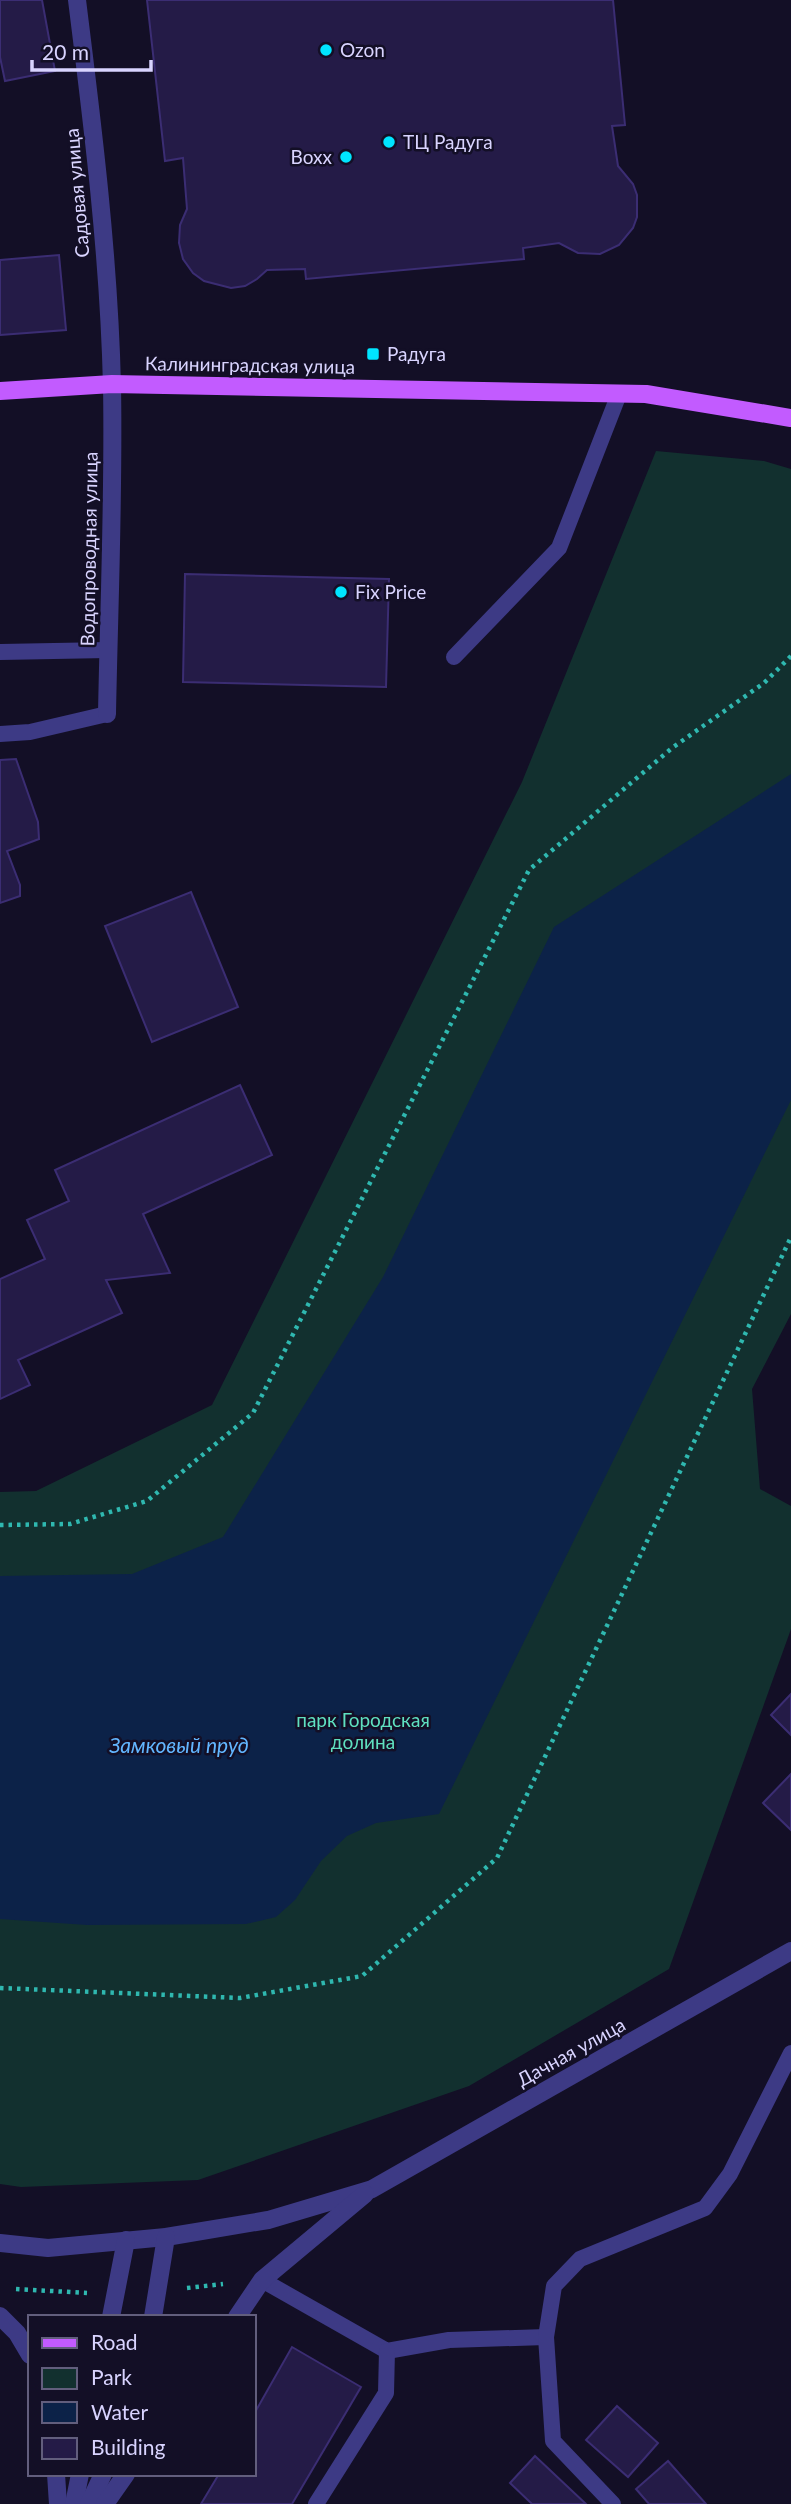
<svg xmlns="http://www.w3.org/2000/svg" width="791" height="2504" font-family="Lato,sans-serif">
<style>
.green{fill:#12302f}
.water{fill:#0c2248}
.building{fill:#241b47;stroke:#3b2d73;stroke-width:2}
.lines{fill:none;stroke-linecap:round;stroke-linejoin:round}
.path{stroke:#2fb8b0;stroke-width:4.5;stroke-dasharray:3.5 5;stroke-linecap:butt}
.service{stroke:#3d3a85;stroke-width:16}
.minor{stroke:#3d3a85;stroke-width:18}
.primary{stroke:#c25bff;stroke-width:18}
.poi-dot{fill:#00e5ff;stroke:#130f26;stroke-width:2.5}
.labels{text-anchor:middle;stroke-width:5;stroke-linejoin:round;paint-order:stroke}
.poi-label{font-size:19px;fill:#d9d4ff;stroke:#130f26;text-anchor:start}
.street-label{font-size:19px;fill:#d9d4ff;stroke:#130f26}
.park-label{font-size:19px;fill:#5fe0c0;stroke:#130f26}
.water-label{font-size:21px;font-style:italic;fill:#62b6ff;stroke:#130f26}
</style>
<rect width="100%" height="100%" fill="#130f26"/>
<polygon class="green" points="656,451 764,461 791,469 791,1314 752,1389 760,1489 791,1506 791,1629 669,1969 469,2086 198,2180 21,2187 0,2184 0,1492 36,1491 212,1405 522,782"/>
<polygon class="water" points="791,774 791,1100 439,1814 376,1823 347,1836 321,1861 295,1900 276,1917 246,1924 87,1925 0,1919 0,1576 132,1574 223,1537 383,1277 554,927"/>
<g class="building">
<polygon points="0,0 42,0 55,71 5,81 0,57"/>
<polygon points="147,0 613,0 625,125 612,126 618,166 633,184 637,195 637,217 633,228 619,245 600,254 578,253 559,243 523,248 524,259 306,279 305,269 267,270 257,279 245,286 231,288 204,281 193,273 183,259 179,243 180,225 187,209 183,158 165,161"/>
<polygon points="59,255 66,330 0,335 0,260"/>
<polygon points="185,574 389,579 386,687 183,682"/>
<polygon points="16,759 38,822 39,839 7,851 20,885 20,896 0,903 0,760"/>
<polygon points="191,892 238,1007 152,1042 105,926"/>
<polygon points="240,1085 272,1155 143,1214 170,1273 106,1280 122,1313 18,1360 30,1385 0,1399 0,1279 45,1259 27,1220 69,1201 55,1170"/>
<polygon points="791,1694 791,1735 771,1715"/>
<polygon points="791,1774 791,1830 763,1803"/>
<polygon points="292,2347 361,2387 292,2504 201,2504 219,2474 254,2474 254,2414"/>
<polygon points="617,2406 658,2443 628,2477 586,2440"/>
<polygon points="535,2456 586,2504 532,2504 510,2483"/>
<polygon points="668,2461 706,2504 649,2504 636,2489"/>
</g>
<g class="lines">
<g class="path">
<polyline points="0,1525 70,1524 147,1501 253,1413 529,870 672,748 764,683 791,656"/>
<polyline points="0,1988 240,1998 362,1976 497,1858 791,1237"/>
<polyline points="187,2288 223,2284"/>
<polyline points="16,2289 87,2293"/>
</g>
<g class="service">
<polyline points="0,652 108,650"/>
<polyline points="454,657 559,548 619,394"/>
<polyline points="0,734 30,732 107,714"/>
<polyline points="262,2280 387,2351 449,2340 546,2337"/>
<polyline points="316,2504 386,2393 387,2351"/>
<polyline points="613,2504 553,2441 546,2337 554,2286 580,2259 705,2208 730,2174 791,2053"/>
</g>
<g class="minor">
<path d="M77,0C93,128 109,257 112,386C114,495 109,605 107,714"/>
<polyline points="0,2243 48,2248 166,2237 268,2220 372,2189 791,1951"/>
<polyline points="0,2316 17,2333 30,2355"/>
<polyline points="111,2317 126,2240"/>
<polyline points="153,2317 166,2237"/>
<polyline points="237,2317 262,2280 365,2194"/>
<polyline points="56,2474 58,2504"/>
<polyline points="74,2504 80,2474"/>
<polyline points="89,2504 103,2474"/>
<polyline points="105,2504 126,2474"/>
</g>
<polyline class="primary" points="0,391 112,384 646,394 791,418"/>
</g>
<g class="poi-dot">
<circle cx="326" cy="50" r="7"/>
<circle cx="389" cy="142" r="7"/>
<circle cx="346" cy="157" r="7"/>
<rect x="366" y="347" width="14" height="14" rx="3.5"/>
<circle cx="341" cy="592" r="7"/>
</g>
<g class="labels">
<g class="poi-label">
<text x="340" y="57">Ozon</text>
<text x="403" y="149">ТЦ Радуга</text>
<text x="332" y="164" text-anchor="end">Boxx</text>
<text x="387" y="361">Радуга</text>
<text x="355" y="599">Fix Price</text>
</g>
<g class="street-label">
<text transform="translate(77 193) rotate(-95)" y="7">Садовая улица</text>
<text transform="translate(250 365) rotate(1)" y="7">Калининградская улица</text>
<text transform="translate(89 549) rotate(-89)" y="7">Водопроводная улица</text>
<text transform="translate(571 2052) rotate(-29)" y="7">Дачная улица</text>
</g>
<g class="park-label">
<text x="363" y="1727">парк Городская<tspan x="363" dy="22">долина</tspan></text>
</g>
<g class="water-label">
<text x="179" y="1753">Замковый пруд</text>
</g>
</g>
<rect x="28" y="2315" width="228" height="161" fill="#130f26" stroke="#625e7d" stroke-width="2"/>
<rect x="42" y="2338" width="35" height="10" fill="#c25bff" stroke="#625e7d" stroke-width="2"/>
<text x="91" y="2350" font-size="21" fill="#d9d4ff">Road</text>
<rect x="42" y="2368" width="35" height="21" fill="#12302f" stroke="#625e7d" stroke-width="2"/>
<text x="91" y="2385" font-size="21" fill="#d9d4ff">Park</text>
<rect x="42" y="2402" width="35" height="21" fill="#0c2248" stroke="#625e7d" stroke-width="2"/>
<text x="91" y="2420" font-size="21" fill="#d9d4ff">Water</text>
<rect x="42" y="2438" width="35" height="21" fill="#241b47" stroke="#625e7d" stroke-width="2"/>
<text x="91" y="2455" font-size="21" fill="#d9d4ff">Building</text>
<path d="M32 60v10h119v-10" fill="none" stroke="#d9d4ff" stroke-width="3.5"/>
<text x="42" y="60" font-size="21" fill="#d9d4ff" stroke="#130f26" stroke-width="5" paint-order="stroke">20 m</text>
</svg>
